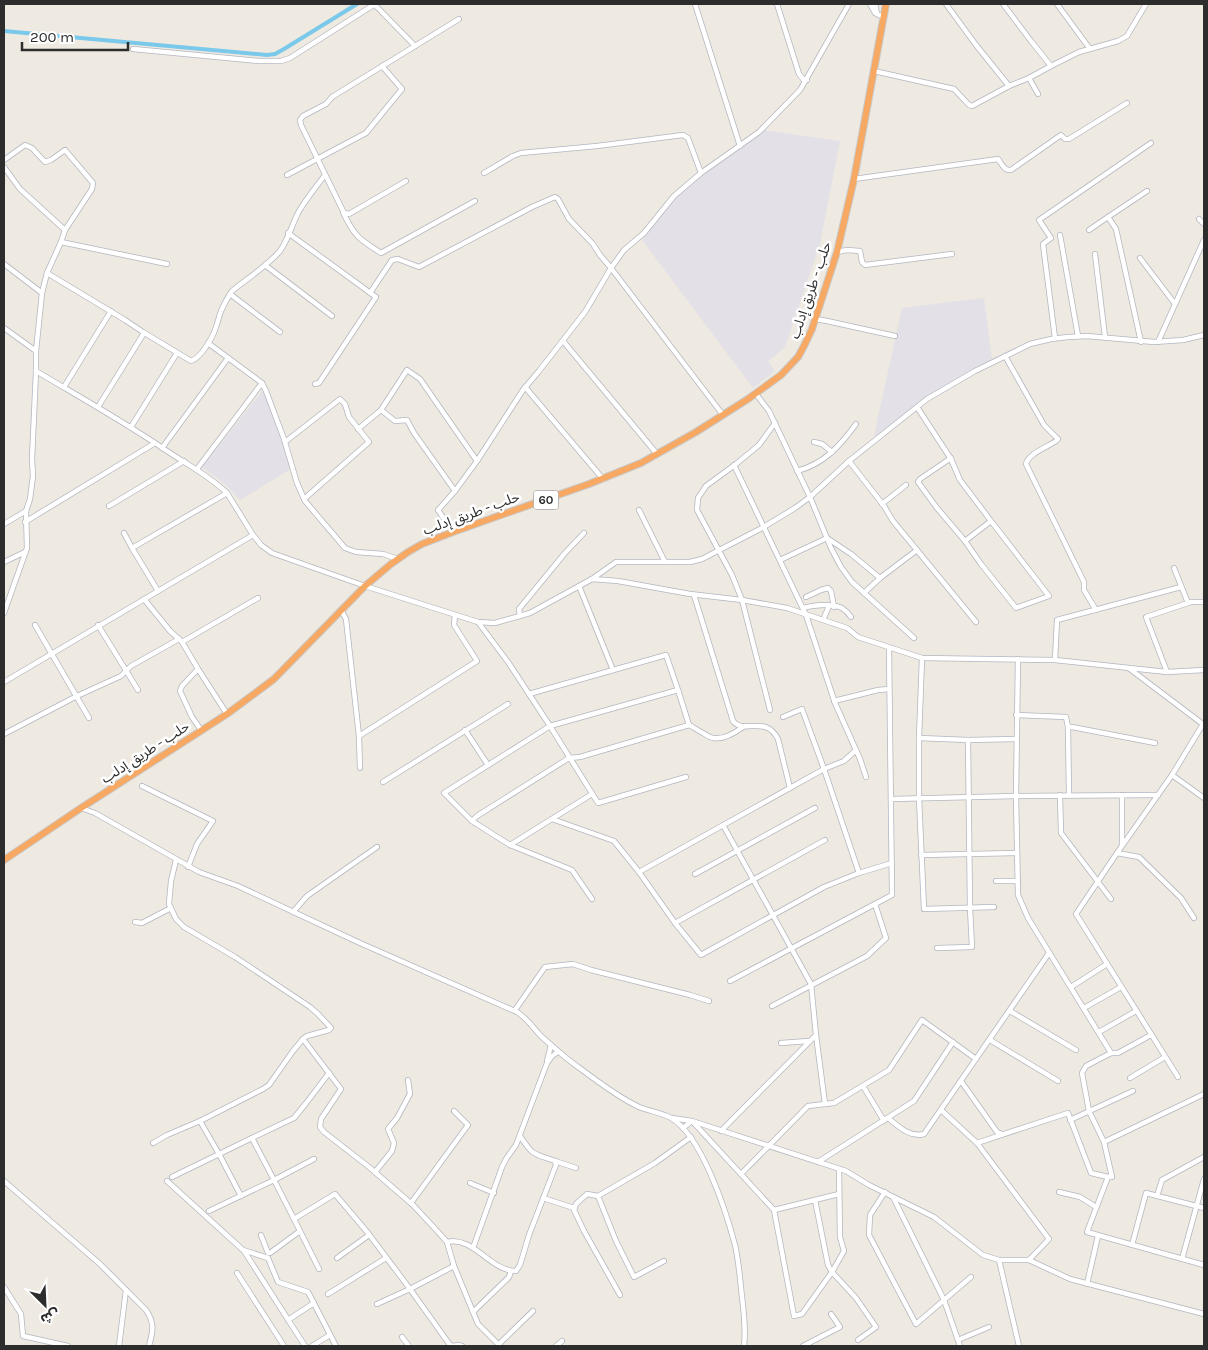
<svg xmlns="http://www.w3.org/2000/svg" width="1208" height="1350" font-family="Karla,'Noto Sans Arabic',sans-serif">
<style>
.industrial{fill:#e3e1e7}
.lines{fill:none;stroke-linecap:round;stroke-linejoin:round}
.canal{stroke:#7ac8ea;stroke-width:4}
.minor-casing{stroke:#b4b6c0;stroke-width:6}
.highway-casing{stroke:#c8c8c8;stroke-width:8}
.minor{stroke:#fff;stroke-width:4.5}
.highway{stroke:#f7a863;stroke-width:6}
.labels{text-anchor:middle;stroke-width:5;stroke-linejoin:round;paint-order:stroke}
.shield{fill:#fff;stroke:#6c6c6c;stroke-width:1}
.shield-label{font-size:12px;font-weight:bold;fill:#2d2d2d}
.street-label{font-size:14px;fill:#2d2d2d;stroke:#fff}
</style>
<rect width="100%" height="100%" fill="#eee9e1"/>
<g class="industrial">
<polygon points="763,130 840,141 820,244 785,347 768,361 775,371 753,388 642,240 676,193"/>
<polygon points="984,298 992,359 967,372 923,399 877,435 874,435 902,308"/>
<polygon points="267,385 294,467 240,500 225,484 202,467"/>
</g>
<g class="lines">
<polyline class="canal" points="4,31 267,55 275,54 284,49 357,4"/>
<g class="minor-casing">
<g id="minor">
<polyline points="374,4 415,46"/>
<polyline points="695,4 740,146"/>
<polyline points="777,4 799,74 803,79 807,80"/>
<polyline points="870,4 875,13"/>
<polyline points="875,4 877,14 883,17"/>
<polyline points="946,4 976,45 1009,86"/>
<polyline points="1003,4 1031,41 1051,66 1079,52 1118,41 1127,36 1146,4"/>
<polyline points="1057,4 1090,49"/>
<polyline points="133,49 259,61 281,61 290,58 375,4"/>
<polyline points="874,71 954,89 969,105 972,106 1009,86 1029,78 1051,66"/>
<polyline points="1029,78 1038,94"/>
<polyline points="4,160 25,145 32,148 45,162 51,160 65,150 93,183 92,189 65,230 61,242 47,273 42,293 36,351 36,371 32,459 33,476 30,499 26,511 27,548 4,613"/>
<polyline points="4,167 20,189 65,230"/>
<polyline points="484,173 513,156 521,153 597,146 683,135 688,138 701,173"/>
<polyline points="287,175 366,133 402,89 382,66"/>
<path d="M854,179L998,159C1002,164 1004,171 1011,170L1061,135L1065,139H1069L1127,103"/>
<polyline points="406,181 349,214 344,213 301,125 300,120 303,116 326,104 332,97 459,19"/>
<path d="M343,212C354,236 359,239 381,253L475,201"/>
<polyline points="1199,219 1204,224"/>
<polyline points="1089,230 1108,217"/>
<polyline points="288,233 376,297 319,383 315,384"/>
<polyline points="1060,235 1078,336"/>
<polyline points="61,242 167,264"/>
<polyline points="837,252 847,250 860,251 862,262 865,265 952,254"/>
<polyline points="1095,254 1105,337"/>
<polyline points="1140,258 1175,304"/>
<polyline points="4,264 42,293"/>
<polyline points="265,265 332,316"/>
<path d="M47,273L125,320L143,332L191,361C201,358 213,337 216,327C218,322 219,316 221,311C224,304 228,297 232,291C248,278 267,266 280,251C288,240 292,225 298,213C305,200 316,187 325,175"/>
<polyline points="370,293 392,260 398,259 419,267 532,207 555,197 558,199 569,219 593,244 600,255 611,268 723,415"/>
<polyline points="230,294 280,332"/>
<polyline points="815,319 827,321 895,336"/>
<polyline points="4,328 36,351"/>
<polyline points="1055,338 1043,244 1051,238 1039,220 1151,143"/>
<polyline points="563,341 657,454"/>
<polyline points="1141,342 1116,229 1108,217 1147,191"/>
<polyline points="1158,342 1204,240"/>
<polyline points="208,343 262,383 266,391 284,439 297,483 305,501 345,548 356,552 383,554 398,559"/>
<path d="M1005,356L1044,425L1058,439L1056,441C1047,447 1028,454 1026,464L1084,582V590L1096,610"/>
<path d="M36,371C78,396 121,420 161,447C184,463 206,473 227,493L253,535L261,545L272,553L365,586L478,622L495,623L530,613L592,579L618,581L690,594L742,600L787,608L847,628L858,637L922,658L1055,660L1167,672L1204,670"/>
<polyline points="64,387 111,311"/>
<polyline points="525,387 603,479"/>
<polyline points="756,394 769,411 810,497 831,548 841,567 852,582 914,638"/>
<polyline points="98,407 144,333"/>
<polyline points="917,407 951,459 960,480 991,521 965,541 981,564 1016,608 1049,596 991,521"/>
<polyline points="131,427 177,353"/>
<polyline points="358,429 381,410"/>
<polyline points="285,442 340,399 345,404 349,417 369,442 304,499"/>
<polyline points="814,442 822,444 832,452"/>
<polyline points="162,448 228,358"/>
<polyline points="951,458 920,479 918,482 937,508 965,541"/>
<polyline points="849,461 884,506 893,521 976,622"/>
<polyline points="734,465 806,615 835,703 860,759 866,777"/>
<polyline points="197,469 262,383"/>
<path d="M797,471C824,464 840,446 856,424"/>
<polyline points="455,491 477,461 523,390 539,371 585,312 611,268 624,250 644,233 674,196 701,173 759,132 800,90 849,4"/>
<polyline points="882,504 906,485"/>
<polyline points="109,506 184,461"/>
<polyline points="639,510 665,562"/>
<polyline points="25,522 155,443"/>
<polyline points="4,524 26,511"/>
<polyline points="453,532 438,510 455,491 414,433 407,420 395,421 381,410 407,370 420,379 477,461"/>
<polyline points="124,533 132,548 227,493"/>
<polyline points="132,548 158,591"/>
<polyline points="780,560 827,538 851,554 880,578 864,593"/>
<polyline points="4,562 25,552"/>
<polyline points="1174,568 1188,603"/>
<polyline points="880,578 917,550"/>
<polyline points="592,579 616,562 690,562 702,559 762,528 795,508 810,497 849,461 927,399 975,371 1030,344 1051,339 1068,337 1087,336 1154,342 1183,340 1204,335"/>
<polyline points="579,586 613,670"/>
<path d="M694,595L733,721C743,735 765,714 778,739L790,788"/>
<polyline points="806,597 821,590 828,588 831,591 834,607"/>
<polyline points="144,599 170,631 179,639"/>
<path d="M803,608C815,605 829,603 842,608C845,610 849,614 851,617"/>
<polyline points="341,610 346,619 359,736 360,768"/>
<polyline points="520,616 519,609 565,553 584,533"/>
<polyline points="823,620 829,606"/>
<polyline points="478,622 508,662 550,726 598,803 686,777"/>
<polyline points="35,625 89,718"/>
<polyline points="98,625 138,690"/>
<polyline points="182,642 198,669 182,686 180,691 192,717 201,730"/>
<polyline points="922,658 919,738 919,798 924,909 994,907"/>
<polyline points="1018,659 1016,796 1018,895 1028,918 1111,1053 1118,1053 1151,1035"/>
<polyline points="1055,660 1057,620 1181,587"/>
<polyline points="198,669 227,714"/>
<polyline points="1130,669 1204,725"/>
<polyline points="1167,672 1146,617 1191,602 1204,602"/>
<polyline points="4,682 253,535"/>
<polyline points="678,690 689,725"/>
<polyline points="529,694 666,655 678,690 550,726 444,793 472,821 510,845 572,870 592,899"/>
<polyline points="834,701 878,690 889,689"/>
<polyline points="770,710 742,600 732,575 697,510 698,498 706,486 736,464 759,445 775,423"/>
<polyline points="1016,715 1066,717 1068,727 1069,795"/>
<polyline points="783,717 802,709 824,769 859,873"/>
<polyline points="1068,727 1072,727 1155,743"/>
<polyline points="465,730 488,765"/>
<polyline points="4,734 77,696 121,676 131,666 179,639 182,642 258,598"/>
<polyline points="359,736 477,661 454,625 455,615"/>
<polyline points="919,738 968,740 1016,739"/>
<polyline points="1172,775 1204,798"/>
<polyline points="383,782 508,704"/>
<polyline points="142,786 213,821 197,844 188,867"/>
<polyline points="1060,795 1061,833 1111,899"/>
<polyline points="891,799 1016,796 1158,795"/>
<path d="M81,808L95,813L199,872L238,886L360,943L517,1012C527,1018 533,1028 541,1036C555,1049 569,1061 585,1072C601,1084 620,1098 639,1107C649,1111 662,1113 671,1118C702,1136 726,1211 735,1245C739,1262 740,1280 742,1297C744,1313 746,1330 744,1346"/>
<polyline points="552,819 614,841 639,872 675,923 701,955 824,887 859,873 892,863"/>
<path d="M472,821L477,816L569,758L580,757L689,725C694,727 698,731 703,733C706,735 710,738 714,738C723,740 736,732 743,727"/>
<polyline points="510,845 592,794"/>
<polyline points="1122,845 1122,795"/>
<polyline points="1117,853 1139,857 1181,898 1194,918"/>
<polyline points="921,855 1017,853"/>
<polyline points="176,860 171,881 169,904 176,919 184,927 235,957 310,1007 318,1014 331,1028 329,1030 307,1036 303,1039 293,1051 269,1085 263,1089 200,1121"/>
<polyline points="639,872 824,769 844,761 856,750"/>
<polyline points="695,874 815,808"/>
<polyline points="996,881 1018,881"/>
<polyline points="293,912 307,896 377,847"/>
<polyline points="135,922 142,923 171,908"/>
<polyline points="675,923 825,840"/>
<polyline points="937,948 972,947 970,908 968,740"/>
<polyline points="730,981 892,895 889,648"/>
<polyline points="1071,987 1107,964"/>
<polyline points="772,1006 867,956 886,938 875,904"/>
<polyline points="1084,1008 1121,987"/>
<polyline points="515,1010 545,967 573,964 591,970 690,995 709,1001"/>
<polyline points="1010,1011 1076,1050"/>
<polyline points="1099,1032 1136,1011"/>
<polyline points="816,1035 825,1104"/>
<polyline points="303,1039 341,1089 321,1119 320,1127 324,1132 369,1167 413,1205 439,1233 447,1242 454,1266 478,1324 500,1346"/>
<polyline points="990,1040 1058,1081"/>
<polyline points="781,1043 809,1041"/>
<polyline points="1111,1053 1086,1066 1082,1073 1089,1111 1104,1142 1112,1177 1108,1177 1087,1232 1204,1265"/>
<polyline points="547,1061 551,1045"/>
<polyline points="1178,1077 1076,914 1117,853 1172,775 1203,724"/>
<polyline points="1130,1078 1165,1057"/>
<polyline points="961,1081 997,1132 1002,1134"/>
<polyline points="863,1086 884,1121"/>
<polyline points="941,1110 977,1143 1049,1239 1029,1260"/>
<polyline points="672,1118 692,1121 774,1210 794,1316 802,1314 832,1272 844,1251 840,1237 839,1169"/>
<path d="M888,1118C898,1126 910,1138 924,1134L1049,953"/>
<polyline points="1070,1120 1133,1091"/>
<polyline points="683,1128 692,1121 846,1171 869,1185 934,1217 983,1255 999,1260 1029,1260 1070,1279 1204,1314"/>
<polyline points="721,1131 816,1035 811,984 723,825"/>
<polyline points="1104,1142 1204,1094"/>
<polyline points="153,1143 167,1135 200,1121 219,1154 241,1196"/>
<polyline points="977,1143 1068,1113 1091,1173 1108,1177"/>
<polyline points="314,1159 274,1180 294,1219 335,1194 368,1233 410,1289 377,1304"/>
<polyline points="555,1161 576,1168"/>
<polyline points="818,1162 914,1101 953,1042"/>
<polyline points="375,1172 392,1151 394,1143 388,1129 397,1118 410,1094 408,1080"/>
<polyline points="741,1174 808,1106 834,1103 889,1070 922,1020 976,1059"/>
<polyline points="172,1177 252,1138"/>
<path d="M4,1181L100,1264L146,1310C155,1323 153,1331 149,1346"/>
<polyline points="167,1181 243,1250 268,1258 278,1282 308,1292 336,1346"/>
<polyline points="470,1183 494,1193"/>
<polyline points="885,1192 870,1215 869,1235 916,1324 971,1277"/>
<polyline points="1059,1192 1080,1197 1096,1207"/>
<polyline points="598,1196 587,1194 576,1204 574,1210 584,1231 620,1295"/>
<polyline points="1157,1196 1162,1180 1204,1157"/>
<polyline points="893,1197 944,1300 960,1346"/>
<polyline points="543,1198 574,1208"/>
<polyline points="815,1200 828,1265 832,1272 856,1298 876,1327 858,1340"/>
<polyline points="411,1203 468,1125 454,1111"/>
<polyline points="774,1210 839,1194"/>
<polyline points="209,1211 274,1180 252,1138 294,1118 307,1102 329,1073"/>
<polyline points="294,1219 319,1269"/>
<polyline points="261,1235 268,1253 270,1253 300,1231"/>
<path d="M447,1242C474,1236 490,1271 516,1271L520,1265L529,1235L556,1165L555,1161C533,1153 534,1157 520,1136"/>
<polyline points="1132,1245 1146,1193 1204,1208"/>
<polyline points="473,1248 502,1167 506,1159 516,1145 547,1063 552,1056 558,1052"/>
<polyline points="244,1251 305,1346"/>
<polyline points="337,1258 369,1235"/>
<polyline points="1182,1259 1204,1179"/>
<polyline points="999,1260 1019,1346"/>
<polyline points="664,1261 634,1277 616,1241 598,1196 655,1163 691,1137"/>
<path d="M454,1266L410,1289L450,1345C454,1347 458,1344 462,1346"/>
<polyline points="237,1273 284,1346"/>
<polyline points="1087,1284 1098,1236"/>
<polyline points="4,1287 21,1314 23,1336 68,1346"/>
<polyline points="328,1294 386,1258"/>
<polyline points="473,1312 509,1277 511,1271"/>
<polyline points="288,1320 314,1303"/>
<polyline points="402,1337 409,1346"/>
<polyline points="958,1340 989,1327"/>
<polyline points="498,1345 533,1311"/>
<polyline points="119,1346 126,1290"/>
<polyline points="312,1346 330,1335"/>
<polyline points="556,1346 562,1341"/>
<polyline points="803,1346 840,1327 831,1314"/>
</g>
</g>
<g class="highway-casing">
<polyline id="highway" points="4,860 81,808 227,714 274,679 365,586 391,564 408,552 422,544 453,532 589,484 641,463 696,432 748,399 781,375 798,357 804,346 812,329 837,252 854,179 886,4"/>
</g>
<use href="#minor" class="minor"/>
<use href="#highway" class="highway"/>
</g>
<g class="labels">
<rect class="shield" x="533.5" y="490.5" width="25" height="19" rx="4"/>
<g class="shield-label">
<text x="546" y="504">60</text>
</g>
<g class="street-label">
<text transform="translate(810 290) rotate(-71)" y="5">حلب - طريق إدلب</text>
<text transform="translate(471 513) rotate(-20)" y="5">حلب - طريق إدلب</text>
<text transform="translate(145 752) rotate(-33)" y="5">حلب - طريق إدلب</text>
</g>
</g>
<rect width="1208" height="1350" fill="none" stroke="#2d2d2d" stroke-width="10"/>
<g transform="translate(45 1305) rotate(156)" stroke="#ffffff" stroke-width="4" paint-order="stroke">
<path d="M0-4L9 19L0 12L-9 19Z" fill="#2d2d2d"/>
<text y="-8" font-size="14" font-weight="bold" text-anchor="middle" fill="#2d2d2d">ش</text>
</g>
<path d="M22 42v8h106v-8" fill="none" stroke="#2d2d2d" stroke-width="2.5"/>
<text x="30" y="42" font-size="15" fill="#2d2d2d" stroke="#ffffff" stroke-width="4" paint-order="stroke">200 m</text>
</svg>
